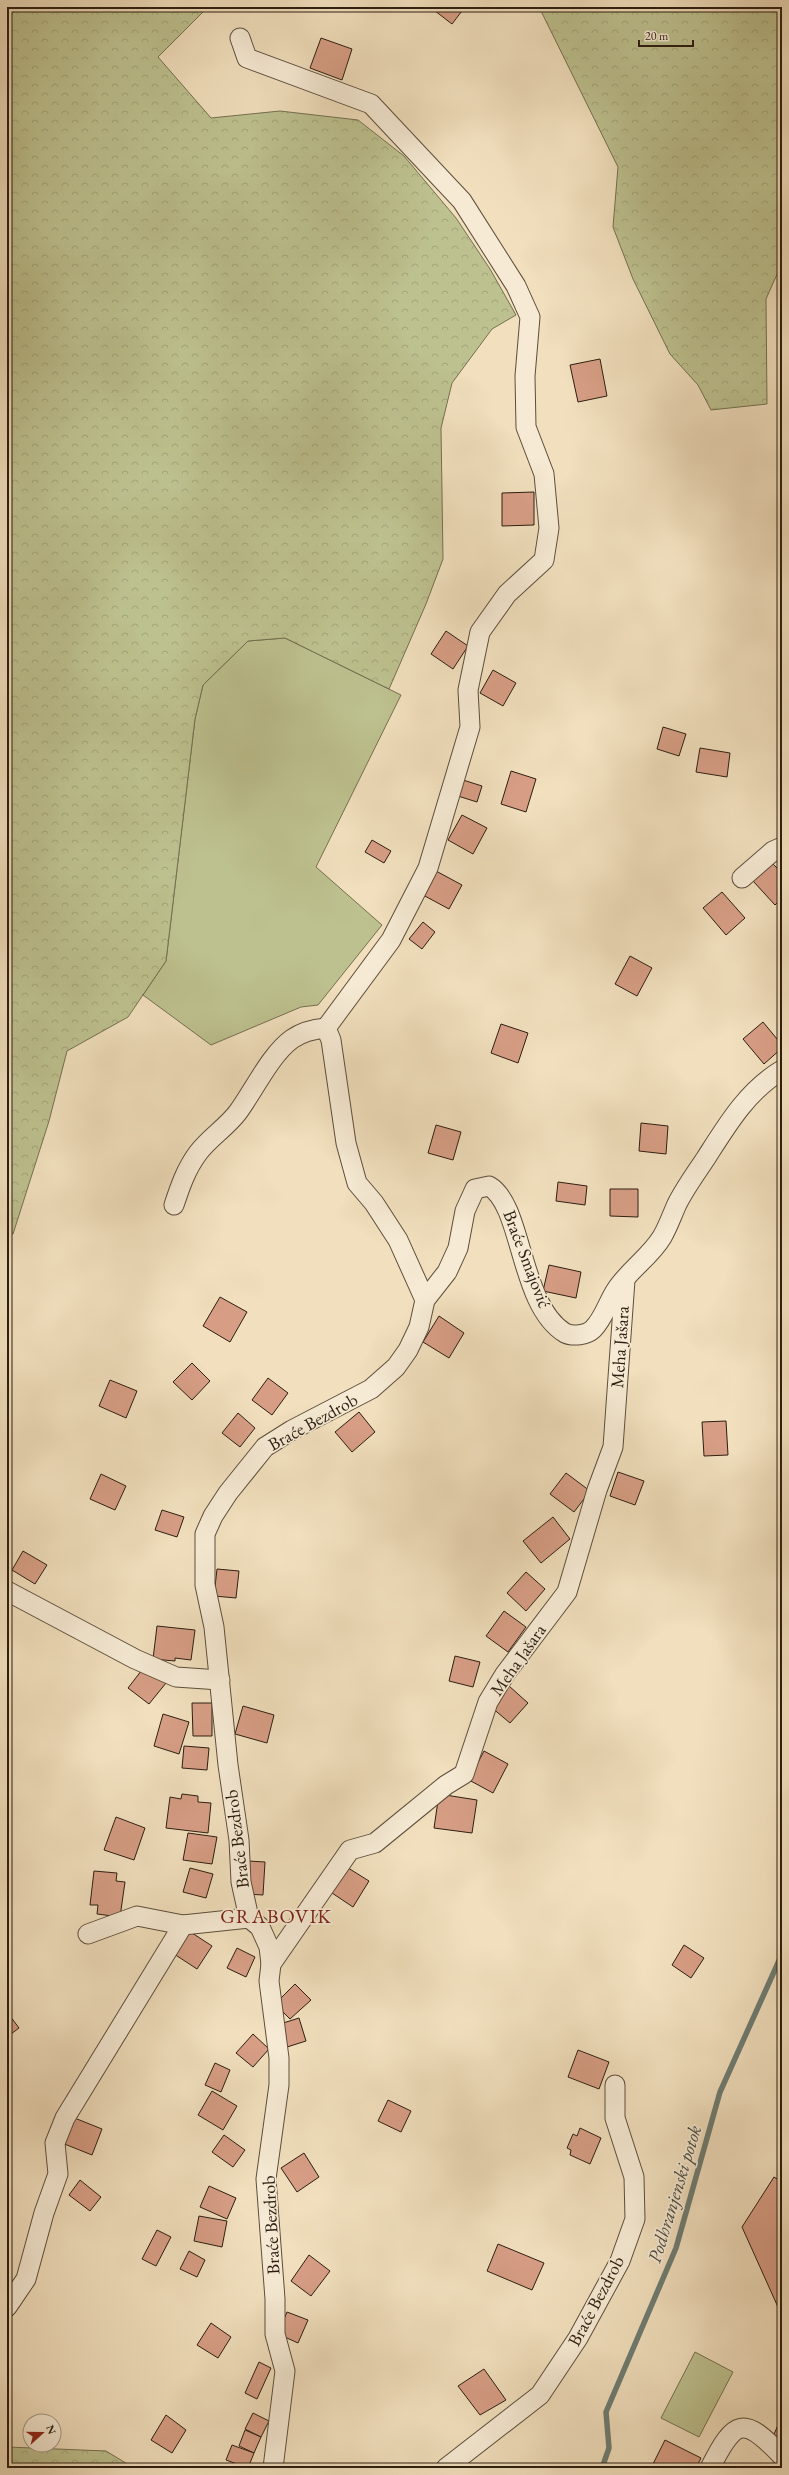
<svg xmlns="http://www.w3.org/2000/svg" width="789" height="2475" font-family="'EB Garamond',serif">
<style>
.green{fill:#bdc18f;stroke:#747050}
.forest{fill:url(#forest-crowns);stroke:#747050}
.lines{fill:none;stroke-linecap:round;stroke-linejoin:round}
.stream{stroke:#6f7d73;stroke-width:5.5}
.building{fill:#d79e85;stroke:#2c1e11}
.minor-casing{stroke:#5d4e3c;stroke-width:21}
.minor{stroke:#f6ead4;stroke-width:19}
.labels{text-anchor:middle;stroke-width:3.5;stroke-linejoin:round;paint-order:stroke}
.street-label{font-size:18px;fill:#2c1e11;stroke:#f6ead4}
.water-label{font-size:19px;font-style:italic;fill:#4d4d42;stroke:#f6ead4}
.quarter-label{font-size:20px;letter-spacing:1px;fill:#7a1f14;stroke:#f6ead4}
</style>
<defs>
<pattern id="forest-crowns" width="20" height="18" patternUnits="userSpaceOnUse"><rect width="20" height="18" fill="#bdc18f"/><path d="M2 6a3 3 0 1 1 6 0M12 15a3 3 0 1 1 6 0" fill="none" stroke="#a3a57a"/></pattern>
</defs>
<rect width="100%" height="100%" fill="#f1dfbd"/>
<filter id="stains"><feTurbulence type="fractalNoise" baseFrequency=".005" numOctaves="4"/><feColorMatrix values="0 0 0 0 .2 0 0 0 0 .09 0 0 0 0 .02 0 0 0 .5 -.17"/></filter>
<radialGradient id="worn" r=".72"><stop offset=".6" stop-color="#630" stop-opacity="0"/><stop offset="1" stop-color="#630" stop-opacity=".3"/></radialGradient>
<g class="green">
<polygon points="285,638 401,695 316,867 382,925 318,1005 301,1007 211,1045 143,995 166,961 195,719 203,685 248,641"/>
<polygon points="695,2352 733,2372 699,2437 661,2418"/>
</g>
<g class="forest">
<polygon points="7,7 208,7 158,57 211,118 280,111 358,120 404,156 456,218 490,269 516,315 492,329 452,383 441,428 443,559 426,604 389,689 285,638 248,641 203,685 195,719 166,961 128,1017 67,1051 49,1121 13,1234 7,1233"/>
<polygon points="539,7 782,7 782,263 766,299 767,404 711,410 698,385 670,354 633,279 613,227 618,167"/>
<polygon points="7,2447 106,2451 134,2468 7,2468"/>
</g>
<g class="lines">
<polyline class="stream" points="602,2468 609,2448 606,2412 676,2248 720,2092 782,1954"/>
</g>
<g class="building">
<polygon points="430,7 465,7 452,24"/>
<polygon points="321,38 352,49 342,80 310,68"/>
<polygon points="600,359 607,396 578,402 570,365"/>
<polygon points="534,492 534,525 502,526 502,493"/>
<polygon points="446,631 468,646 453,669 431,654"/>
<polygon points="493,670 516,683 503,706 480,693"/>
<polygon points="663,727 686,734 679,756 657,749"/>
<polygon points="700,748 730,753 727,777 696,772"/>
<polygon points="511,771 536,779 526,812 501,804"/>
<polygon points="463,780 482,786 477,802 458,796"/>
<polygon points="462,815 487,828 473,854 448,840"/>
<polygon points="372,840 391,851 384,863 365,852"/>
<polygon points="772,863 782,873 782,898 775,905 753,881"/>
<polygon points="436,871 462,885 449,909 423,895"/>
<polygon points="722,892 745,918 726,935 703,908"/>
<polygon points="423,922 435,932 422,949 409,939"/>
<polygon points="630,956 652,968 637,996 615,984"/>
<polygon points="763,1022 782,1045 782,1048 764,1064 743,1039"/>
<polygon points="501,1024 528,1033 518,1063 491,1053"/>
<polygon points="641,1123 668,1126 666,1154 639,1151"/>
<polygon points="436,1125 461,1132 453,1160 428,1153"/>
<polygon points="558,1182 587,1186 585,1205 556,1201"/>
<polygon points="610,1189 638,1189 638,1217 610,1216"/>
<polygon points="549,1265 581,1272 576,1298 543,1291"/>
<polygon points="220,1297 247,1312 230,1342 203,1326"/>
<polygon points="439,1316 464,1333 449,1358 423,1342"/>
<polygon points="192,1363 210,1381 192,1400 173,1382"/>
<polygon points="268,1378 288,1393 272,1415 252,1400"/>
<polygon points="110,1380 137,1391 126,1418 99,1406"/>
<polygon points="359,1412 375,1432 352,1452 335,1432"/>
<polygon points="238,1413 255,1428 240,1447 222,1433"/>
<polygon points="726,1421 728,1455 704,1456 702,1422"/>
<polygon points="618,1472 644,1481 635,1505 610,1496"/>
<polygon points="566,1473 590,1491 574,1512 550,1494"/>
<polygon points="101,1474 126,1486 115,1510 90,1499"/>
<polygon points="162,1510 184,1517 177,1537 155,1530"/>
<polygon points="553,1517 570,1539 541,1563 523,1541"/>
<polygon points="23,1551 47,1565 35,1584 12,1570"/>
<polygon points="217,1569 239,1571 236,1598 214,1596"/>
<polygon points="526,1572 545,1589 526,1611 507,1593"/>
<polygon points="7,1605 11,1607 7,1619"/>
<polygon points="504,1611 526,1627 508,1652 486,1636"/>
<polygon points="157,1626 195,1630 191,1660 175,1658 175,1661 153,1659"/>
<polygon points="455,1656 480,1662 473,1687 449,1681"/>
<polygon points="145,1666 166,1683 149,1704 128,1688"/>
<polygon points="509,1686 528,1703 510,1723 491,1707"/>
<polygon points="192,1703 212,1703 212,1736 193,1736"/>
<polygon points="243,1706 274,1715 267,1743 235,1734"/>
<polygon points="163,1714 189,1722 179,1754 154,1746"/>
<polygon points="184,1746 209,1748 207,1770 182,1768"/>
<polygon points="484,1751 508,1764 493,1793 469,1780"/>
<polygon points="182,1794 198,1796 198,1802 211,1803 208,1833 166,1828 170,1797 181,1799"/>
<polygon points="439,1794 477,1800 472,1833 434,1828"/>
<polygon points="116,1817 145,1828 134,1860 104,1850"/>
<polygon points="188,1833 217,1837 212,1864 183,1860"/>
<polygon points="248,1861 265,1862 263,1895 246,1894"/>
<polygon points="345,1866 369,1881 353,1907 329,1891"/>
<polygon points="190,1868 213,1874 206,1898 183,1892"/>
<polygon points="94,1871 117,1873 116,1881 125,1882 120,1917 97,1914 98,1905 90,1905"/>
<polygon points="186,1929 212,1946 197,1969 171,1952"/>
<polygon points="684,1945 704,1958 691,1978 672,1965"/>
<polygon points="237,1948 255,1957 246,1977 227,1968"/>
<polygon points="295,1984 311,2000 290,2019 275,2004"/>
<polygon points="7,2012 19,2028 7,2037"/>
<polygon points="299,2018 306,2041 287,2047 280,2024"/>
<polygon points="253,2034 269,2049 253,2067 236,2053"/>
<polygon points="578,2050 609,2062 599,2089 568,2077"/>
<polygon points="215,2063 230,2070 221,2092 205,2085"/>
<polygon points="212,2091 237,2106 223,2130 198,2115"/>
<polygon points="388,2100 411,2111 401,2132 378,2121"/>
<polygon points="72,2117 102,2129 92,2155 62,2143"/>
<polygon points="580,2128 601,2138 590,2164 570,2155 571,2150 567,2148 573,2134 577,2136"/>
<polygon points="224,2135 245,2150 233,2167 212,2152"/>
<polygon points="304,2153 319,2177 297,2192 281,2168"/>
<polygon points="774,2177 782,2182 782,2316 742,2227"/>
<polygon points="80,2180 101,2197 90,2211 69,2195"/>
<polygon points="209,2186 236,2198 227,2219 200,2207"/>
<polygon points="199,2216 227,2221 222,2247 194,2241"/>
<polygon points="157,2230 171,2237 156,2266 142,2259"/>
<polygon points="498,2244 544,2263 532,2290 487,2271"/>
<polygon points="189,2251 205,2260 197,2277 180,2269"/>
<polygon points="309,2255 330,2271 311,2296 291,2281"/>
<polygon points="287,2312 308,2320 298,2343 278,2334"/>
<polygon points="211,2323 231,2337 218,2358 197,2345"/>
<polygon points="259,2362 271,2368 257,2399 245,2393"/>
<polygon points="484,2369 506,2400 480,2415 458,2386"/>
<polygon points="253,2413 269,2421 261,2437 245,2429"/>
<polygon points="166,2415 186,2430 172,2453 151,2440"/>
<polygon points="782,2416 782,2446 771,2441"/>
<polygon points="245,2430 261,2437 254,2453 239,2446"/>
<polygon points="665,2440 701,2458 696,2468 651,2468"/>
<polygon points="232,2445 254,2453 248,2468 226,2460"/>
</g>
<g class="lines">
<g class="minor-casing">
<g id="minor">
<polyline points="240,38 247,58 371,104 462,201 516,286 530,317 525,376 526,427 544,474 549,528 544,560 507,594 480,632 468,690 470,727 428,868 391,940 326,1028"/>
<polyline points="742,878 773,851 782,847"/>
<path d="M174,1205C180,1187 186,1169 198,1153C209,1138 227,1127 238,1112C254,1090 271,1054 292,1039C302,1032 314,1029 326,1028L331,1040L346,1143L357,1183L374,1203L398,1240L425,1300"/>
<polyline points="7,1591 135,1659 176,1677 220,1680"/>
<polyline points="88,1934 137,1916 183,1925 249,1918"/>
<polyline points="271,1964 350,1850 375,1843 446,1785 464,1774 488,1702 505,1674 567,1592 597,1490 613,1447 625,1280"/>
<polyline points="7,2307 26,2279 44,2213 58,2174 55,2143 65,2118 183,1925"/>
<path d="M273,2468L285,2371L275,2334V2299L266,2179L279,2085V2058L269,1981L271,1964L269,1947L260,1927L249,1918L241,1882L239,1840L228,1765L214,1627L205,1585V1534L213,1516L228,1493L265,1447L292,1430L371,1389L396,1367L408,1350L419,1327L425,1300L447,1272L458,1248L465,1211L475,1189L489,1186C523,1205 519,1305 565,1333C573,1337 587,1335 593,1329C604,1318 608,1302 616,1290C629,1270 650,1257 662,1237C668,1227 672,1215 677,1204C685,1188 696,1173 706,1158C727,1125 747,1091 782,1070"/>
<polyline points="446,2468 540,2395 578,2338 620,2261 635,2219 634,2177 615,2118 615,2085"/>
<path d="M710,2468C735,2419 743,2415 782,2456"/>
</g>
</g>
<use href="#minor" class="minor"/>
</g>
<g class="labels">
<g class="street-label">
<text transform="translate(527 1259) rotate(69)" y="6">Braće Smajović</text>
<text transform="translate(620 1347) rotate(-86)" y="6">Meha Jašara</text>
<text transform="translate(313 1422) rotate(-29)" y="6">Braće Bezdrob</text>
<text transform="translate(518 1660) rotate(-55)" y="6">Meha Jašara</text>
<text transform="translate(237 1839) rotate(-97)" y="6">Braće Bezdrob</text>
<text transform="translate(271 2225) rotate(-93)" y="6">Braće Bezdrob</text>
<text transform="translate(596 2301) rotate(-62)" y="6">Braće Bezdrob</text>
</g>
<g class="water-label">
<text transform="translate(674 2194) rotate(-73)" y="7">Podhranjenski potok</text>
</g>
<g class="quarter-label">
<text x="276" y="1923">GRABOVIK</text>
</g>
</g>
<rect width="789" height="2475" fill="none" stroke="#f1dfbd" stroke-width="24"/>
<rect x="8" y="8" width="773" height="2459" fill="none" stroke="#2c1e11" stroke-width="2"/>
<rect x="12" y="12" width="765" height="2451" fill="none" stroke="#2c1e11"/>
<g transform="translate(42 2433) rotate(69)"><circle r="19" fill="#f6ead4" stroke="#a59886"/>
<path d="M0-3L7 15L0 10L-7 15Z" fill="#8f2418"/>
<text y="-6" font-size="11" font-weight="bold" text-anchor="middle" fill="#2c1e11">N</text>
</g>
<path d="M639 40v6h54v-6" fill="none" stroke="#2c1e11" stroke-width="2"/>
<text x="645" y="40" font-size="12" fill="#2c1e11" stroke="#f6ead4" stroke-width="3" paint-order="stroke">20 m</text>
<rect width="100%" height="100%" filter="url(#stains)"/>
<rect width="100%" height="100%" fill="url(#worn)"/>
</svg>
